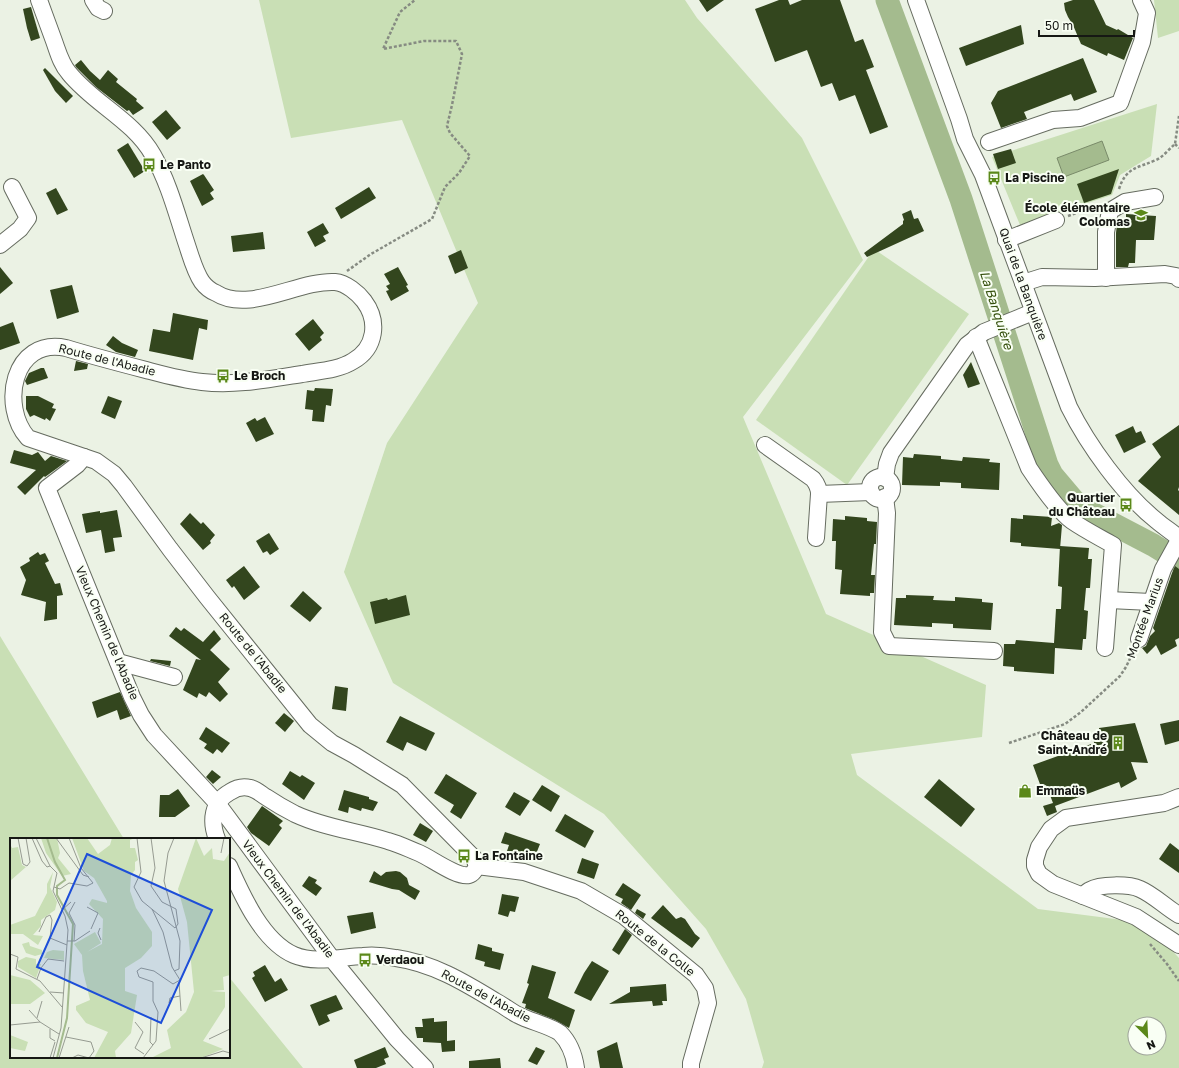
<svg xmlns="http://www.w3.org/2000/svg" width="1179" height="1068" font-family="'Golos Text',sans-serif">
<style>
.green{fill:#c9dfb5;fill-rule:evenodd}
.water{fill:#a4bb8e;stroke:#798a69}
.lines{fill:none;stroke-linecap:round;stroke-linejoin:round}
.river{stroke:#a4bb8e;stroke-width:23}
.building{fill:#33461e}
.minor-casing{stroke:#666c60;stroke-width:18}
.path{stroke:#868b82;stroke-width:2.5;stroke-dasharray:3 2;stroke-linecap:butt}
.minor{stroke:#fff;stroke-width:16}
.labels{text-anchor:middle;stroke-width:4;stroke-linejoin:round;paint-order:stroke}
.poi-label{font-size:12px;font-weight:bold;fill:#161814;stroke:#f9fff4;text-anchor:start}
.street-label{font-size:12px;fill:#161814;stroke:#f9fff4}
.water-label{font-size:13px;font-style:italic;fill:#344f0c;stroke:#f9fff4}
.inset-river{fill:none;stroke:#a4bb8e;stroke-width:2}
.inset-road{fill:none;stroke:#969b91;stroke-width:1}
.view{fill:#1d4ed8;fill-opacity:0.15;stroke:#1d4ed8;stroke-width:2}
.inset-edge{fill:none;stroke:#161814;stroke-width:2}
</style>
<rect width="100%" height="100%" fill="#ebf2e4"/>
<g class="green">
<path d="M259,0H685L697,18L802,138L863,260L743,417L826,614L986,685L982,737L851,754L857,775L1038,909L1146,923L1179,958V1068H762L764,1062L746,999L706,929L604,814L393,683L344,572L387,443L478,303L402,120L291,138ZM1135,1024H1159V1048H1135Z"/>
<polygon points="1154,0 1179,0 1179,31 1158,38"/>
<polygon points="1157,104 1151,156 1120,175 1112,195 1020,225 992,157"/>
<polygon points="874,249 969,314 847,485 756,420"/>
<polygon points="0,636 124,839 11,839 11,1057 229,1057 229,977 303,1068 0,1068"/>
</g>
<polygon class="water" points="1102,141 1109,160 1064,177 1057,158"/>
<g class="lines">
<polyline class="river" points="887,0 961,199 1047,465 1052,475 1074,501 1090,512 1153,545 1179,561"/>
</g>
<g class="building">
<polygon points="699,0 724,0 707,12"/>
<polygon points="779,0 788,0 790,5 802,0 840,0 855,42 863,39 874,67 866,70 888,127 870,134 855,95 839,101 832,83 821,87 807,50 775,62 755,9"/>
<polygon points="1073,0 1094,0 1106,25 1117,30 1118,29 1133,38 1124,60 1108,53 1107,56 1081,44 1073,25 1068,17 1065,10 1064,3"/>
<polygon points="31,7 40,38 31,41 27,28 23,9"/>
<polygon points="1021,25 1024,44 966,66 959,48"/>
<polygon points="1083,58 1097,92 1074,101 1071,94 1024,112 1027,119 1001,128 991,103 998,91"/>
<polygon points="81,60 90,71 100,80 108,70 118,79 116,82 137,99 136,101 144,108 133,115 129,110 127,111 96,87 76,67 75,65"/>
<polygon points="45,68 73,96 66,103 55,91 43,70"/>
<polygon points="166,110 181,128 167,140 152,122"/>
<polygon points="128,143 145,171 134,178 117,150"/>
<polygon points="1011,149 1016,163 998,169 993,154"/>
<polygon points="1119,169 1111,194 1084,203 1077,184"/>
<polygon points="203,174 204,175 214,190 210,193 214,199 202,206 190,181"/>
<polygon points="369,187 376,198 341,219 335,208"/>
<polygon points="56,188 68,210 57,215 46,193"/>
<polygon points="911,210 914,219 918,218 924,231 867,257 864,253 903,224 903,221 904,220 902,214"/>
<polygon points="1126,214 1156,216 1154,240 1136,240 1135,263 1129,263 1128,267 1116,267 1116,233 1117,224 1126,224"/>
<polygon points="323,223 329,233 323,236 326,241 315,247 307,232"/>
<polygon points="263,232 265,249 233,252 231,236"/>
<polygon points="461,250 468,268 455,274 448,256"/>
<polygon points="0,267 13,283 0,294"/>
<polygon points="398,267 408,285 406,286 409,291 391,301 386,291 389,290 386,286 390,284 384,274"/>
<polygon points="72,285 79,312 57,319 50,290"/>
<polygon points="173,313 208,320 207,330 199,328 193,360 149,351 153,329 170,332"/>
<polygon points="313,319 324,333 320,337 322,340 309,351 295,334"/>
<polygon points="13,322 20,343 0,350 0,327"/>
<polygon points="113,336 122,343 138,350 135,357 116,352 106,345"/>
<polygon points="76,361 88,364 87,369 74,371"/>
<polygon points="971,362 980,384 968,388 963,375"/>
<polygon points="41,368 44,368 48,378 27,385 25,381 29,373"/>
<polygon points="315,388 333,389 331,406 326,405 324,422 312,421 313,410 305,409 307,390 314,391"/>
<polygon points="26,396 38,396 54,404 52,408 56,409 50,421 46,418 45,420 34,415 30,417 26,409"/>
<polygon points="108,396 122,401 115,419 101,413"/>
<polygon points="265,417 274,434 256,442 246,423 255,418 257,421"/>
<polygon points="1179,425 1179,487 1178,490 1179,491 1179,515 1138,481 1161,457 1152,444"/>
<polygon points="1133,426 1136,433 1141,431 1146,442 1124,453 1115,435"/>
<polygon points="14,450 32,455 38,452 45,461 51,456 67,461 45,477 44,476 25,495 17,487 36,470 10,463"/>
<polygon points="914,454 941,456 941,459 962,461 963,457 990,459 989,462 1000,463 999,490 961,488 961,483 940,482 940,486 902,485 903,457 913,458"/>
<polygon points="117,510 122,537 113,538 115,551 105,553 101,530 86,533 82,514 100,511 100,513"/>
<polygon points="190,513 201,524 203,522 215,535 210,541 211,543 203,550 180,524"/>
<polygon points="1023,515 1052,517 1051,526 1059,523 1062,525 1060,549 1021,546 1021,543 1010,542 1011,518 1023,519"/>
<polygon points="845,516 867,518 867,521 877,522 876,544 874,544 871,575 875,575 874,593 870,593 870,596 840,594 842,570 835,569 836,541 832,541 833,519 845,520"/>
<polygon points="269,533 279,549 270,555 267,551 263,553 256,541"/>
<polygon points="1060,546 1089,548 1088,559 1092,559 1090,588 1086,588 1084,610 1088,611 1086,639 1083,639 1082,650 1055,648 1054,674 1014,671 1014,667 1003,666 1004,644 1015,644 1016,640 1054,643 1056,609 1061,609 1062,587 1058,586"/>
<polygon points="38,552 40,555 45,553 49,561 45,563 55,584 60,583 63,595 57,596 57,619 44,621 46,602 21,595 26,580 20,567 30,561 29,558"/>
<polygon points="244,566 260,587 244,600 234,586 232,588 226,580"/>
<polygon points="1175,566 1179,569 1179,638 1175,640 1177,646 1161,655 1156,645 1147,654 1142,648 1146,646 1150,636 1155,631 1153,628 1172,573"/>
<polygon points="303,591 322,608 310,622 290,606"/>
<polygon points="406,595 410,615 375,624 370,602 387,598 388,600"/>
<polygon points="906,595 934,596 933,600 955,601 955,597 982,599 982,602 993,603 991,630 953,628 953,624 932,623 932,627 894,625 896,598 906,598"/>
<polygon points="176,627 181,631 184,628 203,642 214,630 221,639 210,650 230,669 218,682 228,694 220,702 209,692 206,697 199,693 197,698 183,690 196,659 201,660 169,636"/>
<polygon points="151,659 171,661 170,666 150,661"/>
<polygon points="335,686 348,688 346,711 332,709"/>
<polygon points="120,692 131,716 120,720 117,710 97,718 92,702"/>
<polygon points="284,713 294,721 285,732 275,723"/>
<polygon points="400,716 435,733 426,751 407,742 403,751 386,742"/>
<polygon points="1179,720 1179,741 1165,745 1160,724"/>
<polygon points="1135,723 1148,763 1131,762 1137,779 1121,788 1119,782 1055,806 1057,812 1047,816 1043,806 1053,803 1046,785 1041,787 1033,765 1094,743 1093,734 1099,733 1099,728"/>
<polygon points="206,727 230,743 222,753 217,749 213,754 204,748 207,744 199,739"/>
<polygon points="212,770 221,777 213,784 206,777"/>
<polygon points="290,771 300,777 302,775 315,783 304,800 282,784"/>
<polygon points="446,774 477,793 461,819 450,812 454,805 434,793"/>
<polygon points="939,779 975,809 961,827 924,797"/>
<polygon points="542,785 560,796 551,812 532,800"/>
<polygon points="178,789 190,806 175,817 159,817 160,795 169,795"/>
<polygon points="344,790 369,797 369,799 378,802 373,811 362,808 361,811 349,807 348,813 338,810"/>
<polygon points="514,792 530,801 520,816 505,807"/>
<polygon points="262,806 283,821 279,825 282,828 269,846 251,833 247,827"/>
<polygon points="565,814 594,831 585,848 555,831"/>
<polygon points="420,823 433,831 426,842 413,835"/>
<polygon points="505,832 540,844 534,859 507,851 509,845 501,843"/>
<polygon points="1170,843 1179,850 1179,873 1159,859"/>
<polygon points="582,858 599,864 594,879 577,873"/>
<polygon points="374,871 381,876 386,872 396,871 400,872 407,878 409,885 420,891 415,900 399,890 392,889 369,882"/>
<polygon points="309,876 317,880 315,883 322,888 316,896 302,886"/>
<polygon points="623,883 641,895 631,910 621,903 623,899 615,895"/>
<polygon points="502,894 519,897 515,912 510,911 508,917 498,914"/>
<polygon points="663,905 676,919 681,917 685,919 695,934 700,938 692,948 651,918"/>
<polygon points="637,909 646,914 643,919 635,913"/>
<polygon points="373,912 376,928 351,934 347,916"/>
<polygon points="625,929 632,935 619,955 612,950"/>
<polygon points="478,944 492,948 492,951 504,954 500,970 484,966 485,962 475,959"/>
<polygon points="592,961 609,971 591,1001 574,993 584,973"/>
<polygon points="265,965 275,982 281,978 288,990 265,1002 252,978 255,976 253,972"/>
<polygon points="532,965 556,972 548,998 575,1010 569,1028 555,1020 525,1008 526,1004 522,1003 529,984 527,983"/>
<polygon points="666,984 667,1001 662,1001 663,1005 653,1006 652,1001 609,1004 630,992 630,987"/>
<polygon points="336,995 343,1009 327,1015 330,1021 319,1026 310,1005"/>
<polygon points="434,1018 434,1022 447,1021 447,1041 455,1040 455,1051 442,1052 441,1043 423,1042 423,1038 417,1038 415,1027 423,1027 422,1019"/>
<polygon points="617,1042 623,1068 600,1068 597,1051"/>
<polygon points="385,1047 389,1057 384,1059 386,1064 376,1068 357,1068 354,1060"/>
<polygon points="536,1047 545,1051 537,1065 528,1061"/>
<polygon points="500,1058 501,1068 469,1068 469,1061"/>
</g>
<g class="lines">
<g class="minor-casing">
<g id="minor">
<path d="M39,0C44,14 49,27 54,41C58,52 61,64 69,73C94,104 133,120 153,155C169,183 177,215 187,245C191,257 195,272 202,282C205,286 211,291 216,293C249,314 298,280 335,282C346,283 358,293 364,301C379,321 376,348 353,361C339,370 319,371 302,374C269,379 236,386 202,382C183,380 165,375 146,370C119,363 92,356 66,348C12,337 0,407 28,438L96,461L114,474L124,486L170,549L207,597L310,725L332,743L354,755L402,785L468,852L474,858L477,866C475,870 473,874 469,875C457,878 431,858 419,853C409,849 399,844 388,841C357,831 325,828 295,814C285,809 275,803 266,797C261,794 256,789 250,788C243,786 236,788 230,792C212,802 210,821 217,839"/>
<polyline points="93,0 98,8 104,11"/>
<path d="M916,0L959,119L965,139L983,175L1069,407C1088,445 1123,494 1157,521C1164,527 1172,532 1179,538"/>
<polyline points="989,142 1053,120 1080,118 1120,103 1142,42 1147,13 1141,0"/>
<polyline points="1006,240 1056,220"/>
<polyline points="0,245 20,229 28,218 12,187"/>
<polyline points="1106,278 1106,232 1110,211 1125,202 1155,197"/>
<polyline points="1023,283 1042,277 1095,278 1165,274 1176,276 1179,279"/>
<path d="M976,337L1029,468C1039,483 1058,511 1072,521C1085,530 1099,537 1113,545L1105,648"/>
<path d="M765,445L813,479C817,484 819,488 819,494L816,538"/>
<polyline points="84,457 77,465 47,488 132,697 141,715 154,735 217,803 336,964 397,1039 425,1068"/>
<circle cx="881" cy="488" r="11"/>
<polyline points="885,478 887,464 891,453 967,345 984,332 1033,312"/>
<polyline points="819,494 871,492"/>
<polyline points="885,497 887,513 882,632 889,646 994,651"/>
<polyline points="1109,600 1151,602"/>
<polyline points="1139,639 1163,569 1179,540"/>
<polyline points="118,662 174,677"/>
<polyline points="1179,797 1164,803 1066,818 1051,829 1039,847 1035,860 1035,866 1039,874 1053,884 1136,917 1179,945"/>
<path d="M229,866C242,895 262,941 294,955C315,964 340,957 363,956C374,955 385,956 396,958C432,963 464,982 495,1001C503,1005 510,1011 518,1015C529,1021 551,1026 560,1033C570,1043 574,1054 576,1068"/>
<polyline points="477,866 524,872 581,891 624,916 696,975 705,988 708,1003 691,1063 691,1068"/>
<path d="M1083,896C1085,894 1087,891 1090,890C1100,884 1129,884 1140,889C1154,895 1165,907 1179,915"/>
</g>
</g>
<g class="path">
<polyline points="1175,144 1179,148"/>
<path d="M1119,189C1126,167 1138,168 1156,160C1163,157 1169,149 1175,144L1179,116"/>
<polyline points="1068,216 1097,206"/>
<polyline points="347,271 371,254 432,219 445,187 459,173 470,156 450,133 447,126 452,105 462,54 456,41 424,41 383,49 400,12 415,0"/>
<polyline points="1009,743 1065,724 1081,712 1120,676 1126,667 1134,650"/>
<polyline points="1150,944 1167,964 1179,981"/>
</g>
<use href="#minor" class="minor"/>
</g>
<defs>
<g id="bus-bare" transform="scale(1.08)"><path d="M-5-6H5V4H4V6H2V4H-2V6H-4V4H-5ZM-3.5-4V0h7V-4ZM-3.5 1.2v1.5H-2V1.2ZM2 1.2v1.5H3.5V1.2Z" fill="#5b8819" stroke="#f9fff4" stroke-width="2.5" paint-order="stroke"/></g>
<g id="school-bare" transform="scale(1.08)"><path d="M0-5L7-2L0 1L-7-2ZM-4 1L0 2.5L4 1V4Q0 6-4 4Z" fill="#5b8819" stroke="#f9fff4" stroke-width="2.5" paint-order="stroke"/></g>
<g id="building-bare" transform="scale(1.08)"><path d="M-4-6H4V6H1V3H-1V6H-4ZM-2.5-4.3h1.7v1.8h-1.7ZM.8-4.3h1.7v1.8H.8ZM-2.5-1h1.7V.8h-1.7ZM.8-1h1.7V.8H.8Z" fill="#5b8819" stroke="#f9fff4" stroke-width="2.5" paint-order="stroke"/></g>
<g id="shop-bare" transform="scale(1.08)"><path d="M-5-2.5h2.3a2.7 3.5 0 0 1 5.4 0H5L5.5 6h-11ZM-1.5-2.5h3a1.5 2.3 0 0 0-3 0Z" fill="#5b8819" stroke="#f9fff4" stroke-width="2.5" paint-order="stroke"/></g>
</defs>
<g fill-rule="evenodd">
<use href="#bus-bare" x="149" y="165"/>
<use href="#bus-bare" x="994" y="178"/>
<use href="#school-bare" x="1141" y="215"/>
<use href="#bus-bare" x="223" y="376"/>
<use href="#bus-bare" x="1126" y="505"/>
<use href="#building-bare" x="1118" y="743"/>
<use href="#shop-bare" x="1025" y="791"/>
<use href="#bus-bare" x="464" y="856"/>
<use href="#bus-bare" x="365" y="960"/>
</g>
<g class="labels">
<g class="poi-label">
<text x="160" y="169">Le Panto</text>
<text x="1005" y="182">La Piscine</text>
<text x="1130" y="212" text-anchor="end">École élémentaire<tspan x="1130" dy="14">Colomas</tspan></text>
<text x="234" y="380">Le Broch</text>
<text x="1115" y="502" text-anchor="end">Quartier<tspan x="1115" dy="14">du Château</tspan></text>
<text x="1107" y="740" text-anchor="end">Château de<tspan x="1107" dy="14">Saint-André</tspan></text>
<text x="1036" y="795">Emmaüs</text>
<text x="475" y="860">La Fontaine</text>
<text x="376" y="964">Verdaou</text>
</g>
<g class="street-label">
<text transform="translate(1023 284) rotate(70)" y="4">Quai de la Banquière</text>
<text transform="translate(107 360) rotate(14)" y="4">Route de l'Abadie</text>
<text transform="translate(1145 618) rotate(-70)" y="4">Montée Marius</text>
<text transform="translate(107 633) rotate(67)" y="4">Vieux Chemin de l'Abadie</text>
<text transform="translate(253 653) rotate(51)" y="4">Route de l'Abadie</text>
<text transform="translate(288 899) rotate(53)" y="4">Vieux Chemin de l'Abadie</text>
<text transform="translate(655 943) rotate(39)" y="4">Route de la Colle</text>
<text transform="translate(486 996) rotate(28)" y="4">Route de l'Abadie</text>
</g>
<g class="water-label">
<text transform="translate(997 310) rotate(72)" y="5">La Banquière</text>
</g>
</g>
<g transform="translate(10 838)">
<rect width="220" height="220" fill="#ebf2e4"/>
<path d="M31,0H47L50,15L48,20L61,36L52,38L36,15ZM62,0H77L88,16L100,7L102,0H125L120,2V10H125L128,22L125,24V32L121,37L120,53L126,70L142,94V108L131,120L115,130V153L127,157L121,195L105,213L106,220H84L98,194L76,185L66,172V168L80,162L73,133L72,117L64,106L85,94L91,105L77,114L92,106L93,81L79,66L82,61L97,65V63L84,40L74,33ZM186,0L194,18L202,10L203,21L214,23L220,14V137L213,139L214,152L201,153L215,154V169L193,203L213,211L191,220H141L161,210L157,192L176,174L184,154L177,84L168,51ZM0,6L2,10L8,9L12,27L16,29L0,43ZM43,34L40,49L47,64L45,72L31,82V88L23,97L33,98L28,107L13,96H0V87L25,78L37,55V46ZM19,104L20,108L32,112V116L25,118L16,115L12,106ZM43,112L54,113V122L34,120L37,114ZM16,119L26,121V126H31L26,140L8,129V123ZM0,137L20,142L35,155L20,166H0ZM0,197L18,204L15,213L0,210Z" fill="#c9dfb5"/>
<path class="inset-river" d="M37,0L45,24L55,42L47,48V57L63,86L57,180L47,220"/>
<path class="inset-road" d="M8,0L13,26L17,28L20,24L16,0M22,0L32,23L37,29L40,28M26,0L40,28M46,0L73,37L79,39M127,0L131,34L124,49L132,63L165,90L168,86L166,71L152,64L141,48L145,30L141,0M164,0L158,15L154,43L170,103L169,131L164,133M211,15L214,0M40,28L47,35L43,53L55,78L58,92L51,190L43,220M44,49L50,51L59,45L77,48L83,45L71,30L59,0M77,69L88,75L81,91M52,72L61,64M90,90L88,95L91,102M29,94L36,79L40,77L42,82L40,100L57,107M57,103H65L80,93M64,103L65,87L59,75L65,64M0,116L8,119L6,131L30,143L52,169M27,141L31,130L38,121L54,123M169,144L171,173M40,154L54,155M159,165L160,160L170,158M19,172L30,184M141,179L140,204L143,207M27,180L32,163M125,184L133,194L125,210L134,216M0,187L30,184L49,196M40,191V200L45,203M56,199L81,204L84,213L79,220M199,201L220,191M40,220L45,204M49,220L59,189M62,220L68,217L79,220M133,220L146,203L148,174L143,163V144L129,139L127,133L131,130L144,133L163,146L170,142L162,129L153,94L142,71M191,220L213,213L220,215"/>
<path class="view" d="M77,16L202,72L151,185L27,129Z"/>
<rect width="220" height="220" class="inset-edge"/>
</g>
<g transform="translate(1147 1036) rotate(156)"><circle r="19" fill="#f9fff4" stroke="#9ea39a"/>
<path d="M0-3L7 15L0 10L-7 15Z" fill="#5b8819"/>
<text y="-6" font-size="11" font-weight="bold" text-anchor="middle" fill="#161814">N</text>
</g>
<path d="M1039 30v6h95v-6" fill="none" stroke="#161814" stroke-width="2"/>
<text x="1045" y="30" font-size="12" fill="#161814" stroke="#f9fff4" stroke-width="3" paint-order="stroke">50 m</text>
</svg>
